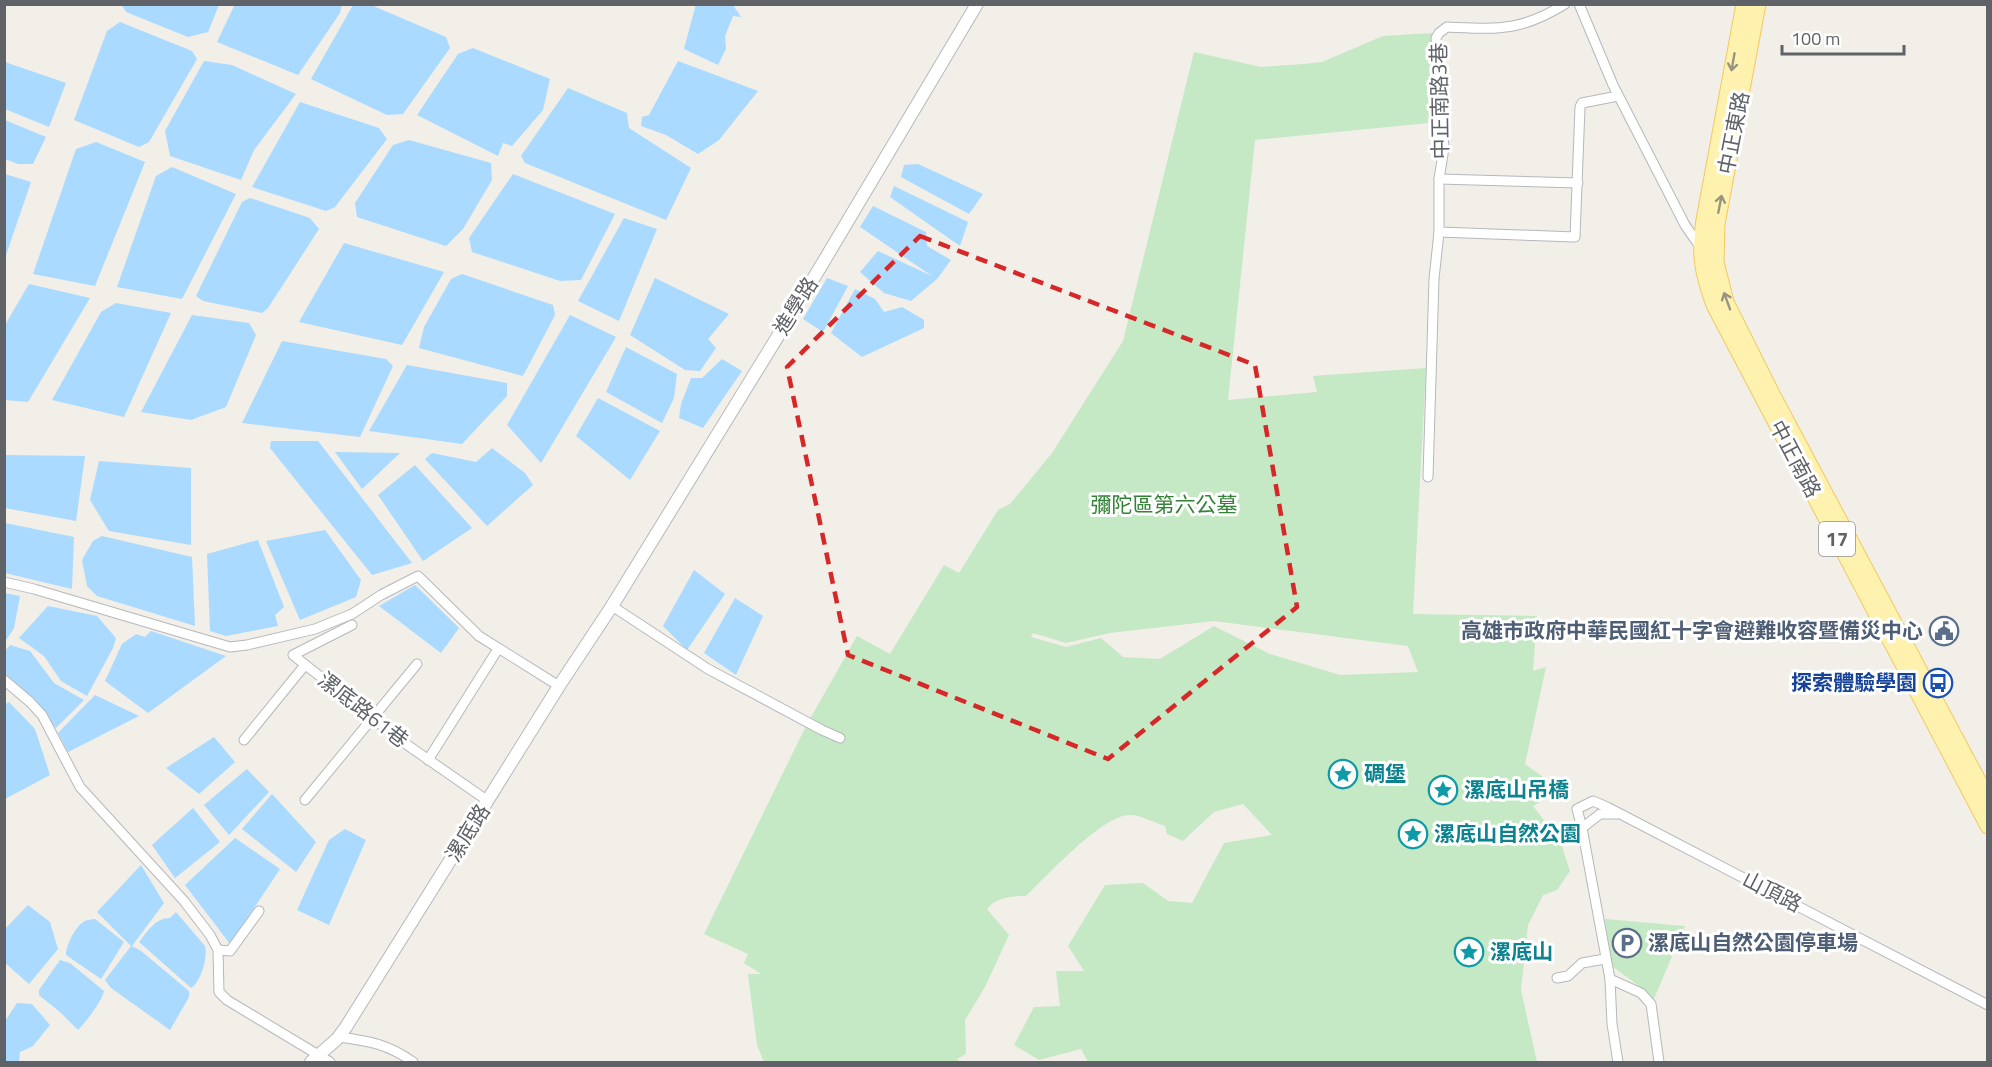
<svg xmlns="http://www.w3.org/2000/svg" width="1992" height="1067" font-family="'Titillium Web','Noto Sans TC',sans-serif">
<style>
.green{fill:#c5e8c5;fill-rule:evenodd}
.water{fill:#aadaff}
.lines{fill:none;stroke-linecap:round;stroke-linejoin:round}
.minor-casing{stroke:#b5b8bc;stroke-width:11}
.tertiary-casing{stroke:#b5b8bc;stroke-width:14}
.primary-casing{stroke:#f2c960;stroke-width:17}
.minor{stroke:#fff;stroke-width:9}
.tertiary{stroke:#fff;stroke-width:12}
.primary{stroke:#fff2af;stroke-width:15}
.oneway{stroke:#979581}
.marked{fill:none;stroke:#d62828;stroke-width:4.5;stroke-dasharray:12 8;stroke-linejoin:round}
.labels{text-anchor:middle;stroke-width:6;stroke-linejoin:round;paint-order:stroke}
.shield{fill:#fff;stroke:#8f9295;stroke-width:1.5}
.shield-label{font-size:20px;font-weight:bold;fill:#5f6368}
.street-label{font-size:21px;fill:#5f6368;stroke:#fff}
.park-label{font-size:21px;fill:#348238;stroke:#fff}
.service-label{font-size:21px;font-weight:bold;fill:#4e5e75;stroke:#fff;text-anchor:end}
.transit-label{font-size:21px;font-weight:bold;fill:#164399;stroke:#fff;text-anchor:end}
.culture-label{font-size:21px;font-weight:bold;fill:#0d838f;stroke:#fff;text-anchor:start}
</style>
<rect width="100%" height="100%" fill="#f1efe8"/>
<g class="green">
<path d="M1434,33L1439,122L1255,140L1228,400L1317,392L1313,376L1426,368L1413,614L1537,616L1533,671L1546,667L1525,764L1561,790L1533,806L1560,841L1570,871L1557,890L1543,895L1528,925L1521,990L1537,1062H1088L1081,1049L1039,1060L1014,1045L1034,1007L1060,1006L1056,971H1084L1068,946L1105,885L1143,883L1168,901L1192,903L1224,843L1272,835L1243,804L1214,812L1183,841L1167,834L1165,826C1155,823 1141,815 1130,815C1103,814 1046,877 1026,896C1012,896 996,897 987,909L1009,935L985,987L965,1020L966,1054L957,1059L960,1062H764L757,1045L748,974H761L744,963L748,954L704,934L806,726L857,636L890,654L944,565L959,573L998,510L1010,504L1052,453L1123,341L1194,52L1261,67L1304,64L1322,62L1383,36ZM1214,621L1408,646L1418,672L1340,675L1270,654L1214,626L1160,659L1123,657L1101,638L1066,647L1031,637L1033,633L1066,643L1110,633Z"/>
<polygon points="1605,919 1685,926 1653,1001 1651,995 1612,966"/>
</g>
<g class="water">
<polygon points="235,4 342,4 342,5 340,13 298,75 217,42"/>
<polygon points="696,4 733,5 741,17 733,16 725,36 726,49 718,65 684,49"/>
<polygon points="122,5 219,5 208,32 188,37 126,12"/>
<polygon points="353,5 371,5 446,37 450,48 403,114 387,115 311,79"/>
<polygon points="120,22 192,51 197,59 149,142 139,147 74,120 107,31"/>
<polygon points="473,48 550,79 543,110 512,146 503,143 498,156 417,115 458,54"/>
<polygon points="204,61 232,65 296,94 254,150 241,180 170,156 165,131"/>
<polygon points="678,61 758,91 719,140 698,154 666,135 641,126 642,117 649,115"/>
<polygon points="5,62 66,83 49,127 5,109"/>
<polygon points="568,88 627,113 629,128 691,168 666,220 525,163 521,156"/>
<polygon points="300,102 379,128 387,139 335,207 326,211 252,187"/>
<polygon points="5,120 46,137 33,164 18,164 5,159"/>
<polygon points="409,140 491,163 492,180 463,229 446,246 357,217 355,203 393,145"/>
<polygon points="96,142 145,162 95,286 33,274 76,149"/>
<polygon points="918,164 983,194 969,214 901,177 904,165"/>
<polygon points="172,167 236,194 182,299 117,287 156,176"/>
<polygon points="5,174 31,182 5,258 4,174"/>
<polygon points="513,174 615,214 581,280 560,281 472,252 469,238"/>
<polygon points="894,186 968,222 960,246 890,197"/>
<polygon points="250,198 310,218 319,229 268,308 262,313 203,301 196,296 242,202"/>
<polygon points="873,206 926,232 927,246 951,260 937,279 911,301 884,293 860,272 878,251 932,276 860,227"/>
<polygon points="624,218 657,229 619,321 578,301"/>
<polygon points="344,243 444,272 402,345 299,322"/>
<polygon points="462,274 553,305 555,315 523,376 419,348 424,327 451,279"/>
<polygon points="655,278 729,314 708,339 716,348 700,371 685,370 630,335"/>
<polygon points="827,278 848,286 823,332 803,319"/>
<polygon points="29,284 90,298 28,402 5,400 5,325"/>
<polygon points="855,289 875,299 884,312 902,307 924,320 924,328 862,357 831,333"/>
<polygon points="116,303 171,313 124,417 52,400 101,312"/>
<polygon points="192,315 249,323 256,335 226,407 191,420 141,412"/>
<polygon points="570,315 616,337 541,463 507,425"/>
<polygon points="282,341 386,359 393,366 360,437 242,423"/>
<polygon points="626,347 677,374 674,398 662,423 606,392"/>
<polygon points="722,359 742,371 703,428 679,418 681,404 691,378 702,378"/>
<polygon points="407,365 507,383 507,396 462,444 369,431"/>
<polygon points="598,398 660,431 630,480 576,436"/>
<polygon points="271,441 318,441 412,563 372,575 270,448"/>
<polygon points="492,448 525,473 533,485 487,526 425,459 432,453 476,462"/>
<polygon points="335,452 400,453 362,489"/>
<polygon points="4,455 85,456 76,521 5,508"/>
<polygon points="99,461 191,468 191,545 109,531 90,500"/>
<polygon points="415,465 472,528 423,561 378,495"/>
<polygon points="5,523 74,537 72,589 5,573"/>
<polygon points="325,530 361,580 356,597 300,620 266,541"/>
<polygon points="102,536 192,557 195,626 97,596 87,586 82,560 93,541"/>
<polygon points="258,540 284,607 275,615 278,626 226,636 210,631 207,554"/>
<polygon points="694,570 725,594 687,650 663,626"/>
<polygon points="415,585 459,628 441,653 379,606"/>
<polygon points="5,593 20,596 14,628 5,642"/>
<polygon points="735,598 763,616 736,675 704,653"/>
<polygon points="48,606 97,616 116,638 113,648 87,696 61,681 44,656 19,638"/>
<polygon points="151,631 226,656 148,713 105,681 122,644 136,634 145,637"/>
<polygon points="10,645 30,651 54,683 84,700 56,728 5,673 4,652"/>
<polygon points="95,695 139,716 68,752 58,733"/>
<polygon points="9,702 35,729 50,775 5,799 4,705"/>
<polygon points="214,737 235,762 199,794 166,768"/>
<polygon points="247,769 269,792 229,835 204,805"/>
<polygon points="272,794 316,842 296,872 242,829"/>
<polygon points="193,808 220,842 175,878 152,845"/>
<polygon points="345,829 366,840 329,925 297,910 329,840"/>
<polygon points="235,838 280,869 230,944 185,885"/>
<polygon points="141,865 164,903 132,946 141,951 189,991 189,997 170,1030 111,988 105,980 131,946 97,912"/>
<polygon points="28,905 50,922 58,949 29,984 4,962 5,929"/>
<path d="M176,912L205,946C208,957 201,982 191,988L139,942C147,932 156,917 170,918Z"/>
<path d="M95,919L124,942L101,979L66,955C66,945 76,925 85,921C86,920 94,919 95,919Z"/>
<path d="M60,960L70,963L104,991C102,1001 86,1022 78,1030L61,1013L39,995V990Z"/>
<polygon points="17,1003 32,1004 50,1025 33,1046 20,1052 19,1062 5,1062 5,1021"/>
</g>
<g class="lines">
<g class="minor-casing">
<g id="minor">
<polyline points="1579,4 1613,85 1685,225 1701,248"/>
<polyline points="1439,179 1578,183"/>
<polyline points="1439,232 1575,237 1580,107 1582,103 1618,96"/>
<path d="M1428,477L1434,279L1439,232V179L1444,148L1436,38L1439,33L1447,27C1497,29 1520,32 1565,4"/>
<polyline points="4,582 34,589 230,647 247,645 315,629 352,614 381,595 418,576 479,636 559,686"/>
<polyline points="612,606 708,669 822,730 840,738"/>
<polyline points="352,625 293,655 403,742 488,801"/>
<polyline points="4,680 30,702 42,715 80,787 184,901 210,935 218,950"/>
<polyline points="244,740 305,665"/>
<polyline points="428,760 498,649"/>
<polyline points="305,800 417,664"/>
<polyline points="1582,828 1600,814 1617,814"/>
<polyline points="259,911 230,951 218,950 219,992 227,1000 330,1062"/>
<polyline points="1557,978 1568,976 1582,963 1605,959"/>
<polyline points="1610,979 1641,993 1651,1004 1659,1062"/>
<path d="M339,1037C369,1041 388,1044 413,1062"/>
<polyline points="1618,1062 1612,1024 1610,979 1582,828 1577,809 1593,801 1607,807 1988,1005"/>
</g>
</g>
<g class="tertiary-casing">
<polyline id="tertiary" points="311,1062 337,1039 346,1027 559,686 612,606 818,271 977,4"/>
</g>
<g class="primary-casing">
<g id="primary">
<path d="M1744,4L1704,220C1699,255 1702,272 1714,305L1988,826"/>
<polyline points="1758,4 1717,224 1716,262 1726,302 1772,394 1988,799"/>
</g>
</g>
<use href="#minor" class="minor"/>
<use href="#tertiary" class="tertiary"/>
<use href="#primary" class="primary"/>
</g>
<defs><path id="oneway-shaft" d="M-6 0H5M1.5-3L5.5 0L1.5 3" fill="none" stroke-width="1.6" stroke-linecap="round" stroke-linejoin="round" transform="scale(1.5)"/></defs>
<g class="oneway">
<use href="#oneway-shaft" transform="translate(1733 62) rotate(100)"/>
<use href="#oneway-shaft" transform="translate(1720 204) rotate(-79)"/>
<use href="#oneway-shaft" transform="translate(1727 301) rotate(-110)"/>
</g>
<path class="marked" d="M920,236L1255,365L1297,607L1108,759L848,655L787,367Z"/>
<defs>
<g id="civic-ring" transform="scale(1.5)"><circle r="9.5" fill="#fff" stroke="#5c6f8a" stroke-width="1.5"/><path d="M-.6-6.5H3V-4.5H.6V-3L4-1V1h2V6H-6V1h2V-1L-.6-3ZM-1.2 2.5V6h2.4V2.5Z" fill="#5c6f8a"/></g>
<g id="bus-ring" transform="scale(1.5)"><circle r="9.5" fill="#fff" stroke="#1a4fb4" stroke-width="1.5"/><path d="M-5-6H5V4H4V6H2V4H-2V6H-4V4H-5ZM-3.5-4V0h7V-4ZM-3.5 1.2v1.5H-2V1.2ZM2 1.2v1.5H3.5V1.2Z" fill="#1a4fb4"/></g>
<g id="sight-ring" transform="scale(1.5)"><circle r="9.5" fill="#fff" stroke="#0f9aa8" stroke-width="1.5"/><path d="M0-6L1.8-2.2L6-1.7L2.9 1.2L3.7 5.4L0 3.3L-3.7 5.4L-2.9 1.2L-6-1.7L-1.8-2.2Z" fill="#0f9aa8"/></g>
<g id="parking-ring" transform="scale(1.5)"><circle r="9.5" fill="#fff" stroke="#5c6f8a" stroke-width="1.5"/><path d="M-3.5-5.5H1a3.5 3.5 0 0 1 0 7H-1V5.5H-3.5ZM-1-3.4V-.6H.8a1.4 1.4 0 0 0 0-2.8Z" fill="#5c6f8a"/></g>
</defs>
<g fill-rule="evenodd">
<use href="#civic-ring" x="1944" y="631"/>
<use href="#bus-ring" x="1938" y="683"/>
<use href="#sight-ring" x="1343" y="774"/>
<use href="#sight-ring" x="1443" y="790"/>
<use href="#sight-ring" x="1413" y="834"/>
<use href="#parking-ring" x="1627" y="943"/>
<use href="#sight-ring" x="1469" y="952"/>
</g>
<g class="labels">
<rect class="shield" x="1819" y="522" width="36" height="34" rx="4.5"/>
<g class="shield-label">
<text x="1837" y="546">17</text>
</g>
<g class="street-label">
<text transform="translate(1440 101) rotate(-91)" y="7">中正南路3巷</text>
<text transform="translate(1734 133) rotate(-79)" y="7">中正東路</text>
<text transform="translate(796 306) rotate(-58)" y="7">進學路</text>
<text transform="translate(1795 459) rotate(62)" y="7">中正南路</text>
<text transform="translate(363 710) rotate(38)" y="7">漯底路61巷</text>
<text transform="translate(468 833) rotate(-58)" y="7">漯底路</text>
<text transform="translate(1772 892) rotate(27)" y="7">山頂路</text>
</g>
<g class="park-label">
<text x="1164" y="512">彌陀區第六公墓</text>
</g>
<g class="service-label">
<text x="1923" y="638">高雄市政府中華民國紅十字會避難收容暨備災中心</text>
<text x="1648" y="950" text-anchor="start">漯底山自然公園停車場</text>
</g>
<g class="transit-label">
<text x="1917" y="690">探索體驗學園</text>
</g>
<g class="culture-label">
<text x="1364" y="781">碉堡</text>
<text x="1464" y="797">漯底山吊橋</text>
<text x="1434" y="841">漯底山自然公園</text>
<text x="1490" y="959">漯底山</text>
</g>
</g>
<rect width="1992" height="1067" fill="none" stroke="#5f6368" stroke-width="12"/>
<path d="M1782 45v9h122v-9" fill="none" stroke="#5f6368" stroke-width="3"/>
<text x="1791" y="45" font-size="18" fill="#5f6368" stroke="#ffffff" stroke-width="4.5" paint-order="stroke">100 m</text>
</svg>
